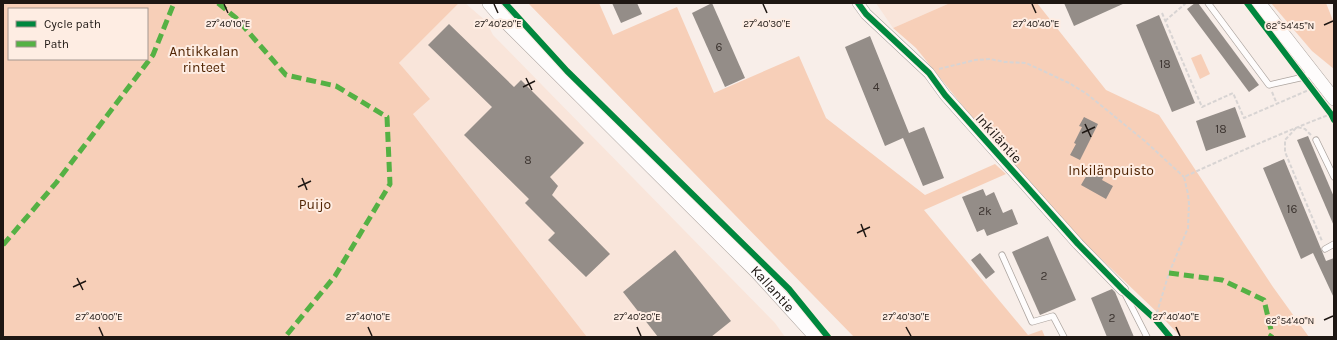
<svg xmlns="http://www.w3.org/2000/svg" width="1337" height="340" font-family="Karla,sans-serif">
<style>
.built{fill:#f9e5da}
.green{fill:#f7cfb8;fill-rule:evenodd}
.building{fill:#948d88}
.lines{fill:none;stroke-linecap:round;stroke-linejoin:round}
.service-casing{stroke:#aca49f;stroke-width:7}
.minor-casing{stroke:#aca49f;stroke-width:12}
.tertiary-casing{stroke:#aca49f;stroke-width:14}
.secondary-casing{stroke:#aca49f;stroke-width:16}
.path{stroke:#d8d4d3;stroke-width:2;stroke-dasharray:4 2;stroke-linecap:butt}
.service{stroke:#fefcfc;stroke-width:5.5}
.minor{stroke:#fefcfc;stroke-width:11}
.tertiary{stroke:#fefcfc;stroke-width:13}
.secondary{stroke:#fefcfc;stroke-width:15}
.quiet{stroke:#55b144;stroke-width:5;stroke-dasharray:10 5;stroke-linecap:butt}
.cycleway-casing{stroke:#feede3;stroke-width:8}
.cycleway{stroke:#00873e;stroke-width:6}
.ticks{fill:none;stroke:#1e1713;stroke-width:1.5}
.labels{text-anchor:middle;stroke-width:4;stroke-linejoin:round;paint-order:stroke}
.number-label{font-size:12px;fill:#3c3430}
.park-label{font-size:14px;fill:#502403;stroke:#feede3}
.street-label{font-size:14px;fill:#1e1713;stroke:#feede3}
.ticks-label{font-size:10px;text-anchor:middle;fill:#1e1713;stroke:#feede3;stroke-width:4;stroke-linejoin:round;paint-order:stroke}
</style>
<rect width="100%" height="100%" fill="#f8eee9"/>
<g class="built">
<polygon points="459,3 465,3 486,21 493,35 775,323 785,337 587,337 413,114 399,63"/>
<polygon points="876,3 950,3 893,28"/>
</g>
<g class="green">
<path d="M3,3H459L399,63L430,99L413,114L587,337H3ZM9,9H147V59H9Z"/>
<polygon points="528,3 599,3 613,35 677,7 714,93 799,56 826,118 925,195 995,164 1006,174 924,210 1028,335 1042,330 1045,337 854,337"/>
<polygon points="950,3 1037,3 1106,90 1159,115 1273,287 1309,337 1181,337 1161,316 1052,212 974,120 916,48 893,28"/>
<polygon points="1271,3 1326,3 1334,23 1334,69 1312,51"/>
<polygon points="1201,54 1210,74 1200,79 1191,58"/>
</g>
<g class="building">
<polygon points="612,3 637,3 642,14 621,23"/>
<polygon points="712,3 745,78 725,87 692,13"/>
<polygon points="1064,3 1125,3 1074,26"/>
<polygon points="1195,3 1198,3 1259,85 1249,92 1187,9"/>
<polygon points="1159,15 1195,103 1172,112 1136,25"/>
<polygon points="449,24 514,87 521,80 584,143 550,177 558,186 552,195 610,254 586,277 548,240 555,233 525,203 529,199 464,135 492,107 428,45"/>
<polygon points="870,36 909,133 924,127 944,178 923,186 903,138 885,146 845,47"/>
<polygon points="1235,107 1246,137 1206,151 1196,121"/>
<polygon points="1084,117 1098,124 1080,160 1070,155 1076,144 1074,143 1082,127 1079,126"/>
<polygon points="1308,136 1334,197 1334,226 1297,140"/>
<polygon points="1284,159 1326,261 1334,258 1334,298 1313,253 1301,259 1263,168"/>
<polygon points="1096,170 1105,174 1102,180 1113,186 1106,199 1081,185 1088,173 1093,175"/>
<polygon points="983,189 986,196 994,192 1003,213 1012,209 1018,224 987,236 984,229 977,232 962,197"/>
<polygon points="1048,236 1076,300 1040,315 1012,252"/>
<polygon points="675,250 731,321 711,337 658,337 623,292"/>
<polygon points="980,253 995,272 986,279 971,260"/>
<polygon points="1112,289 1115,292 1134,337 1107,337 1091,298"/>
</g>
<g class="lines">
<g class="service-casing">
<g id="service">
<polyline points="1208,3 1269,85 1304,77 1312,72"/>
<polyline points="1316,140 1334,177"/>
<polyline points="1325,249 1334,244"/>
<polyline points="1002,255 1032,322 1053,316 1064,337"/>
<polyline points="1123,290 1147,337"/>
</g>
</g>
<g class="minor-casing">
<polyline id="minor" points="858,3 866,14 929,73 945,95 986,141 1078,244 1123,290"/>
</g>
<g class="tertiary-casing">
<polyline id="tertiary" points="1259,3 1334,99"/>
</g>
<g class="secondary-casing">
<g id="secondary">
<path id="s1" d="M490,3L503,18L758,272L817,337"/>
</g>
</g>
<g class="path">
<polyline points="1162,13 1202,107 1233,93 1244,118 1311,89"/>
<polyline points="1165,21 1186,3"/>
<polyline points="939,69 975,60 990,59 1005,62 1026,63 1069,83 1087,94 1146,142 1184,177"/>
<polyline points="1272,92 1277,104"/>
<polyline points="1311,135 1305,129 1297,127 1285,140 1285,152 1322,241"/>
<path d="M1155,319L1169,273L1188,228L1189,204L1188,194L1184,177C1232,155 1281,133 1331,114"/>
</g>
<use href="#service" class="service"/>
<use href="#minor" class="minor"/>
<use href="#tertiary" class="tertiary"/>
<use href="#secondary" class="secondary"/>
<g class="quiet">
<polyline points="218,3 236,18 286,75 336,86 387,117 390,184 335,276 285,337"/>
<polyline points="3,245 56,183 153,55 174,3"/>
<polyline points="1169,273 1222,280 1264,300 1272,334 1270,337"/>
</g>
<g class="cycleway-casing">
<g id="cycleway">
<polyline points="505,3 567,71 789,289 828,337"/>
<polyline points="858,3 866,14 929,73 945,95 1078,244 1123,290 1155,319 1170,337"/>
<polyline points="1247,3 1331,114 1334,120"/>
</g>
</g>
<use href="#cycleway" class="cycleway"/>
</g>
<path class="ticks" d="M224,4L228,13M494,4L498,13M763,4L767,13M1032,4L1036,13M1324,25L1333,21M526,78L532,90M523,87L535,81M1085,124L1091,137M1082,133L1095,127M302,178L307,190M298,187L311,181M861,224L866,237M857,233L870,227M77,278L83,290M73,287L86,281M1324,320L1333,316M99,327L103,336M368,327L372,336M637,327L641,336M906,327L911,336M1176,327L1180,336"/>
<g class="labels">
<g class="number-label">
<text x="719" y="51">6</text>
<text x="1165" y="68">18</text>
<text x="876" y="91">4</text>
<text x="1221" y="133">18</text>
<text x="528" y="164">8</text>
<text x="1292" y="213">16</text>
<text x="985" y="215">2k</text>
<text x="1044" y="280">2</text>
<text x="1112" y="322">2</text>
</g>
<g class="park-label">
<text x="204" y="56">Antikkalan<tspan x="204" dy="16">rinteet</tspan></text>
<text x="1111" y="175">Inkilänpuisto</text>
<text x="315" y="209">Puijo</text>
</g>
<g class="street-label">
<text transform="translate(999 138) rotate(48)" y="5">Inkiläntie</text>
<text dy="5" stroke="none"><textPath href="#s1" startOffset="402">Kallantie</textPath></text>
</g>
</g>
<g class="ticks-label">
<text x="228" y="27">27°40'10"E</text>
<text x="498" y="27">27°40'20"E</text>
<text x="767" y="27">27°40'30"E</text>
<text x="1036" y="27">27°40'40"E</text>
<text x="1290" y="29">62°54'45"N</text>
<text x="99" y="320">27°40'00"E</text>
<text x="368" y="320">27°40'10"E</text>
<text x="637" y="320">27°40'20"E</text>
<text x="906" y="320">27°40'30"E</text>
<text x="1176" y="320">27°40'40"E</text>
<text x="1290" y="324">62°54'40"N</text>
</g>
<rect width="1337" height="340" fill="none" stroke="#1e1713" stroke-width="8"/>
<rect x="8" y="8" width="140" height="52" fill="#feede3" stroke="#a49790"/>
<rect x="16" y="21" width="20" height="6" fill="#00873e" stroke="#a49790"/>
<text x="44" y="28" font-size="12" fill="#1e1713">Cycle path</text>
<rect x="16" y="41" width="20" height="6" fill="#55b144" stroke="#a49790"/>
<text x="44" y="48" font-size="12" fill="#1e1713">Path</text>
</svg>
